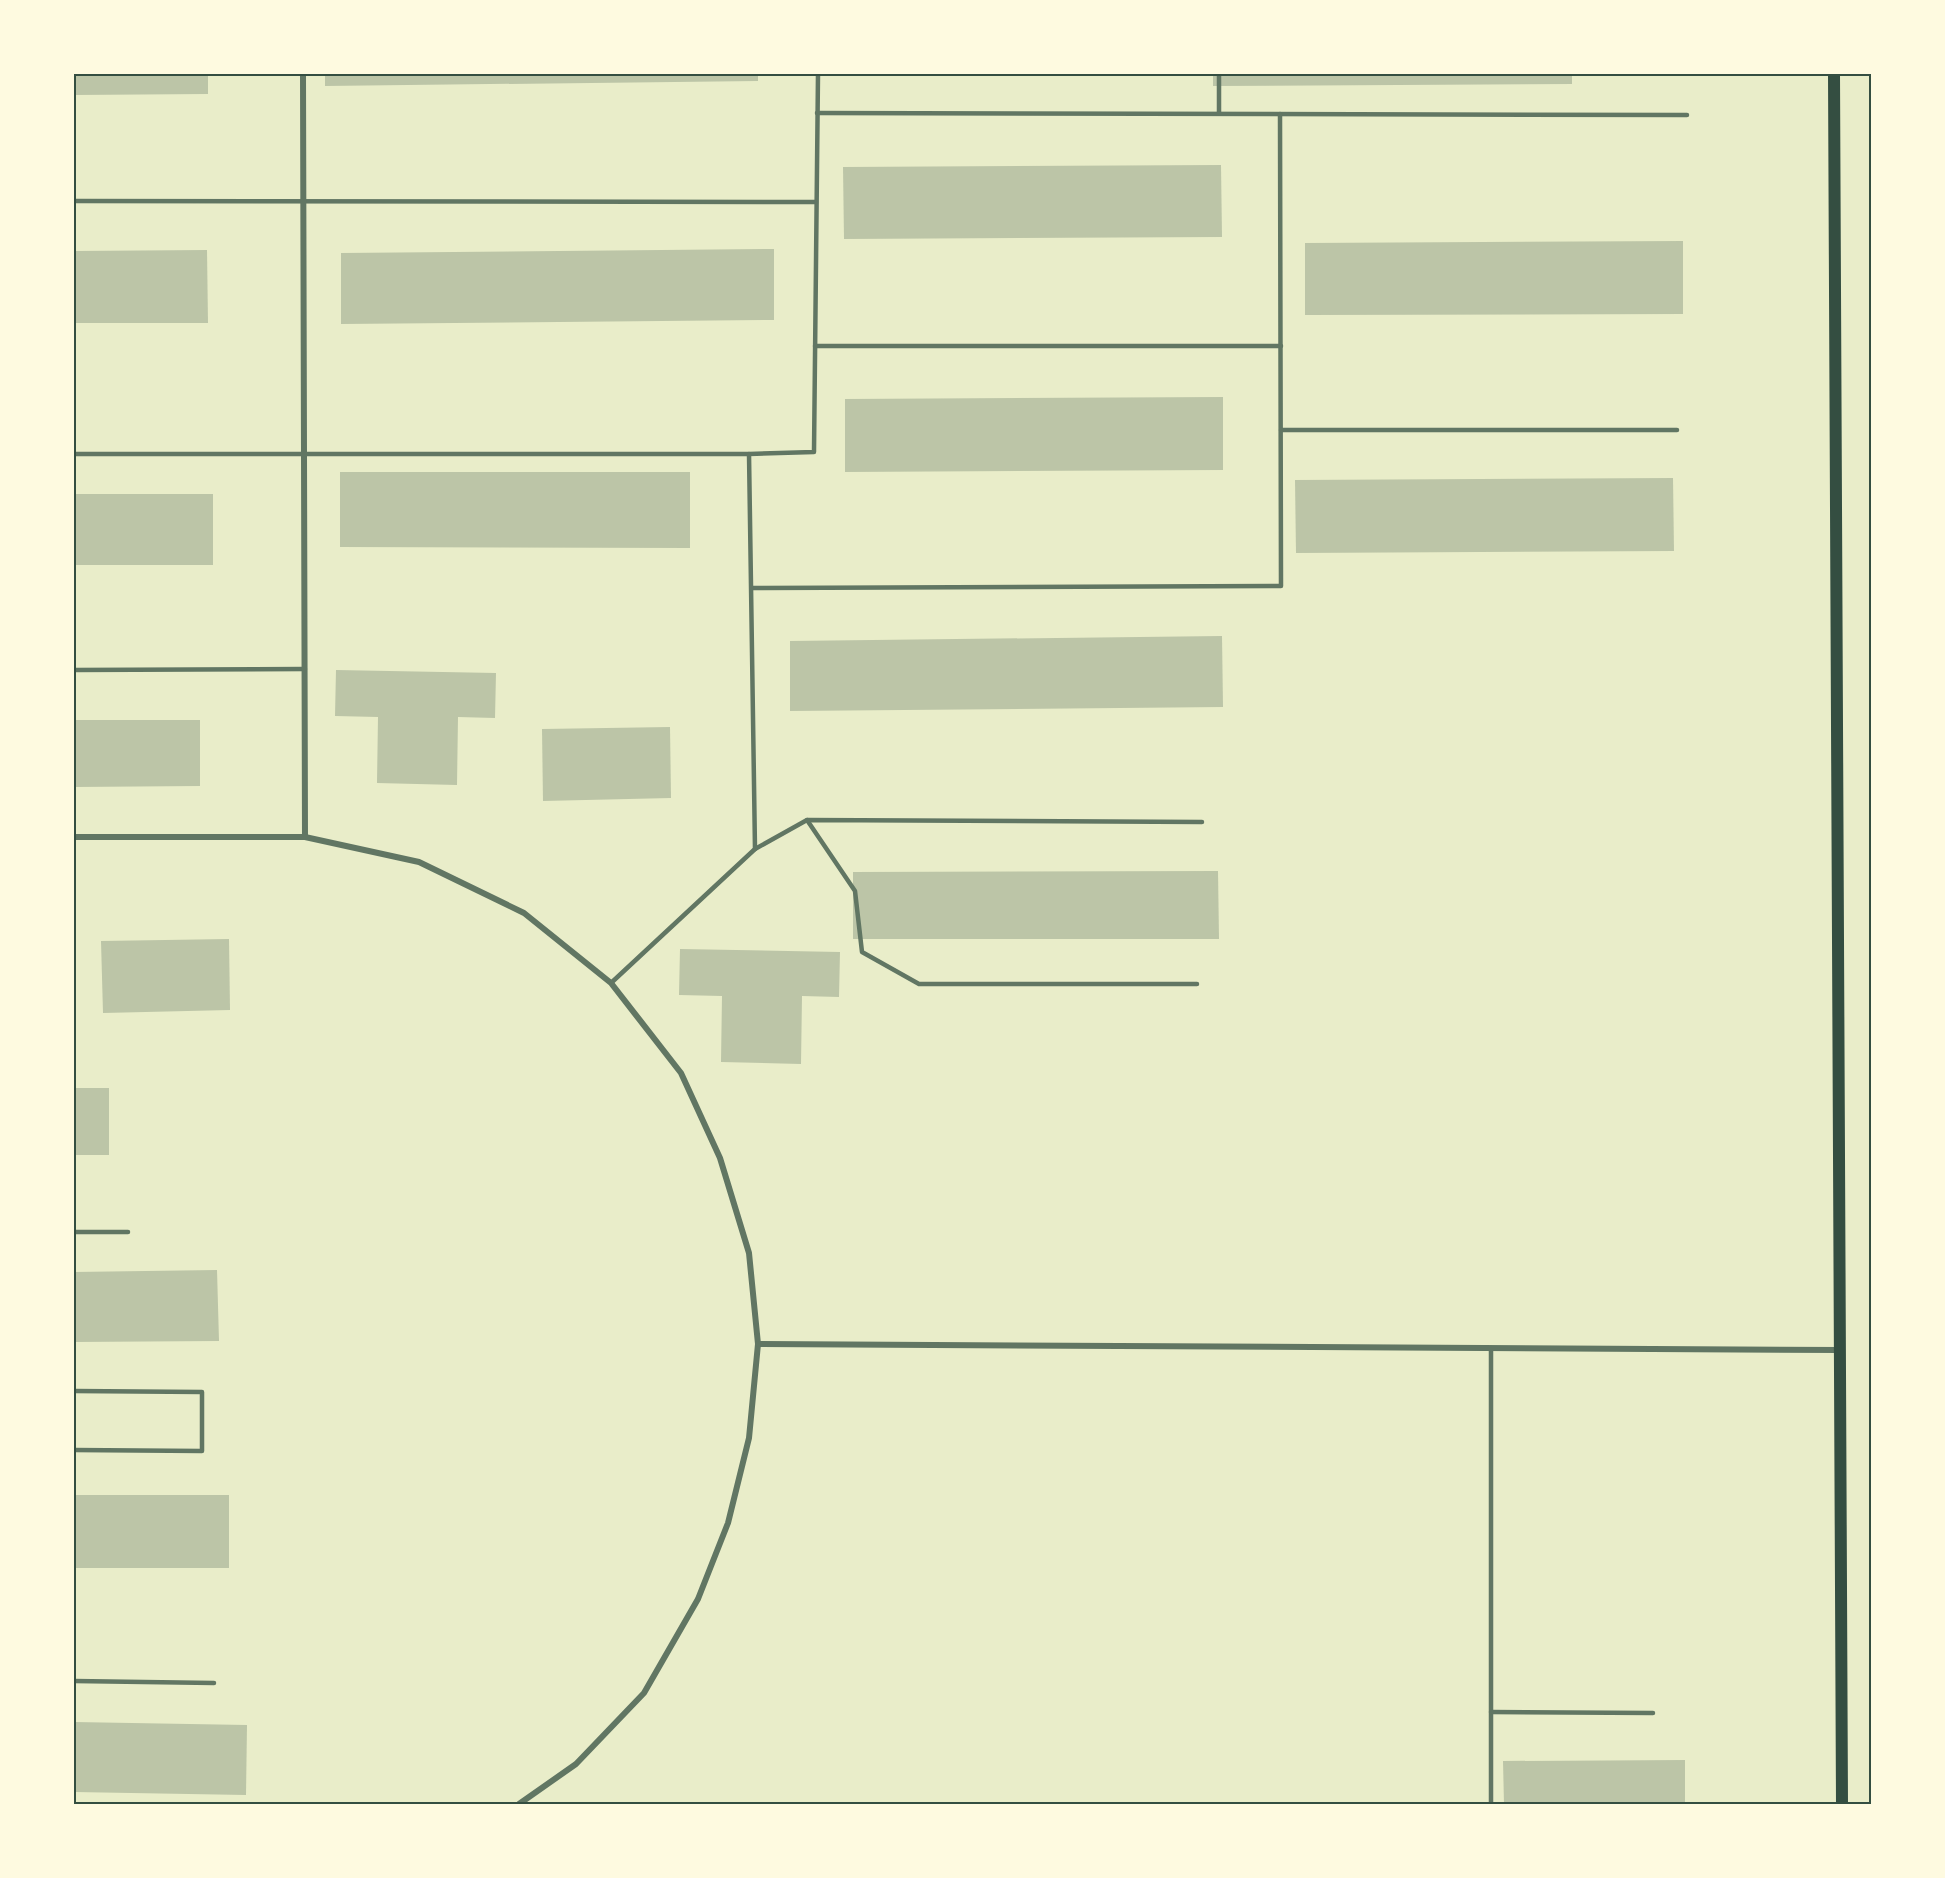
<svg xmlns="http://www.w3.org/2000/svg" width="1945" height="1878" font-family="'Archivo Narrow',sans-serif">
<style>
.building{fill:#bcc5a7}
.lines{fill:none;stroke-linecap:round;stroke-linejoin:round}
.service{stroke:#617663;stroke-width:4.5}
.minor{stroke:#617663;stroke-width:6}
.secondary{stroke:#344e41;stroke-width:12}
.neatline{fill:none;stroke:#344e41;stroke-width:2}
</style>
<rect width="100%" height="100%" fill="#e9edc9"/>
<g class="building">
<polygon points="74,74 208,74 208,94 74,95"/>
<polygon points="325,74 758,74 758,81 325,86"/>
<polygon points="1213,74 1572,74 1572,84 1213,86"/>
<polygon points="1221,165 1222,237 844,239 843,167"/>
<polygon points="1683,241 1683,314 1305,315 1305,243"/>
<polygon points="774,249 774,320 341,324 341,253"/>
<polygon points="207,250 208,323 74,323 74,251"/>
<polygon points="1223,397 1223,470 845,472 845,399"/>
<polygon points="340,472 690,472 690,548 340,547"/>
<polygon points="1673,478 1674,551 1296,553 1295,480"/>
<rect x="74" y="494" width="139" height="71"/>
<polygon points="1222,636 1223,707 790,711 790,641"/>
<polygon points="336,670 496,673 495,718 458,717 457,785 377,783 378,717 335,716"/>
<polygon points="74,720 200,720 200,786 74,787"/>
<polygon points="670,727 671,798 543,801 542,729"/>
<polygon points="1218,871 1219,939 853,939 853,872"/>
<polygon points="229,939 230,1010 103,1013 101,941"/>
<polygon points="680,949 840,952 839,997 802,996 801,1064 721,1062 722,996 679,995"/>
<rect x="74" y="1088" width="35" height="67"/>
<polygon points="217,1270 219,1341 74,1342 74,1272"/>
<rect x="74" y="1495" width="155" height="73"/>
<polygon points="74,1722 247,1725 246,1795 74,1792"/>
<polygon points="1685,1760 1685,1804 1504,1804 1503,1761"/>
</g>
<g class="lines">
<g class="service">
<polyline points="1219,74 1219,113"/>
<polyline points="817,113 1687,115"/>
<polyline points="74,201 816,202"/>
<polyline points="815,346 1281,346"/>
<polyline points="1281,430 1677,430"/>
<polyline points="74,454 749,454 814,452 818,74"/>
<polyline points="753,588 1281,586 1280,114"/>
<polyline points="74,670 305,669"/>
<polyline points="807,820 855,891 862,952 919,984 1197,984"/>
<polyline points="755,849 807,820 1202,822"/>
<polyline points="611,983 755,849 749,454"/>
<polyline points="74,1232 128,1232"/>
<polyline points="1491,1348 1491,1804"/>
<polyline points="74,1391 202,1392 202,1451 74,1450"/>
<polyline points="74,1681 214,1683"/>
<polyline points="1491,1712 1653,1713"/>
</g>
<g class="minor">
<polyline points="303,74 305,837"/>
<polyline points="74,837 305,837 419,862 524,913 611,983 681,1073 720,1158 749,1253 758,1344 749,1438 728,1523 698,1599 644,1693 576,1764 519,1804"/>
<polyline points="758,1344 1840,1350"/>
</g>
<polyline class="secondary" points="1834,74 1842,1804"/>
</g>
<rect width="1945" height="1878" fill="none" stroke="#fefae0" stroke-width="150"/>
<rect x="75" y="75" width="1795" height="1728" class="neatline"/>
</svg>
